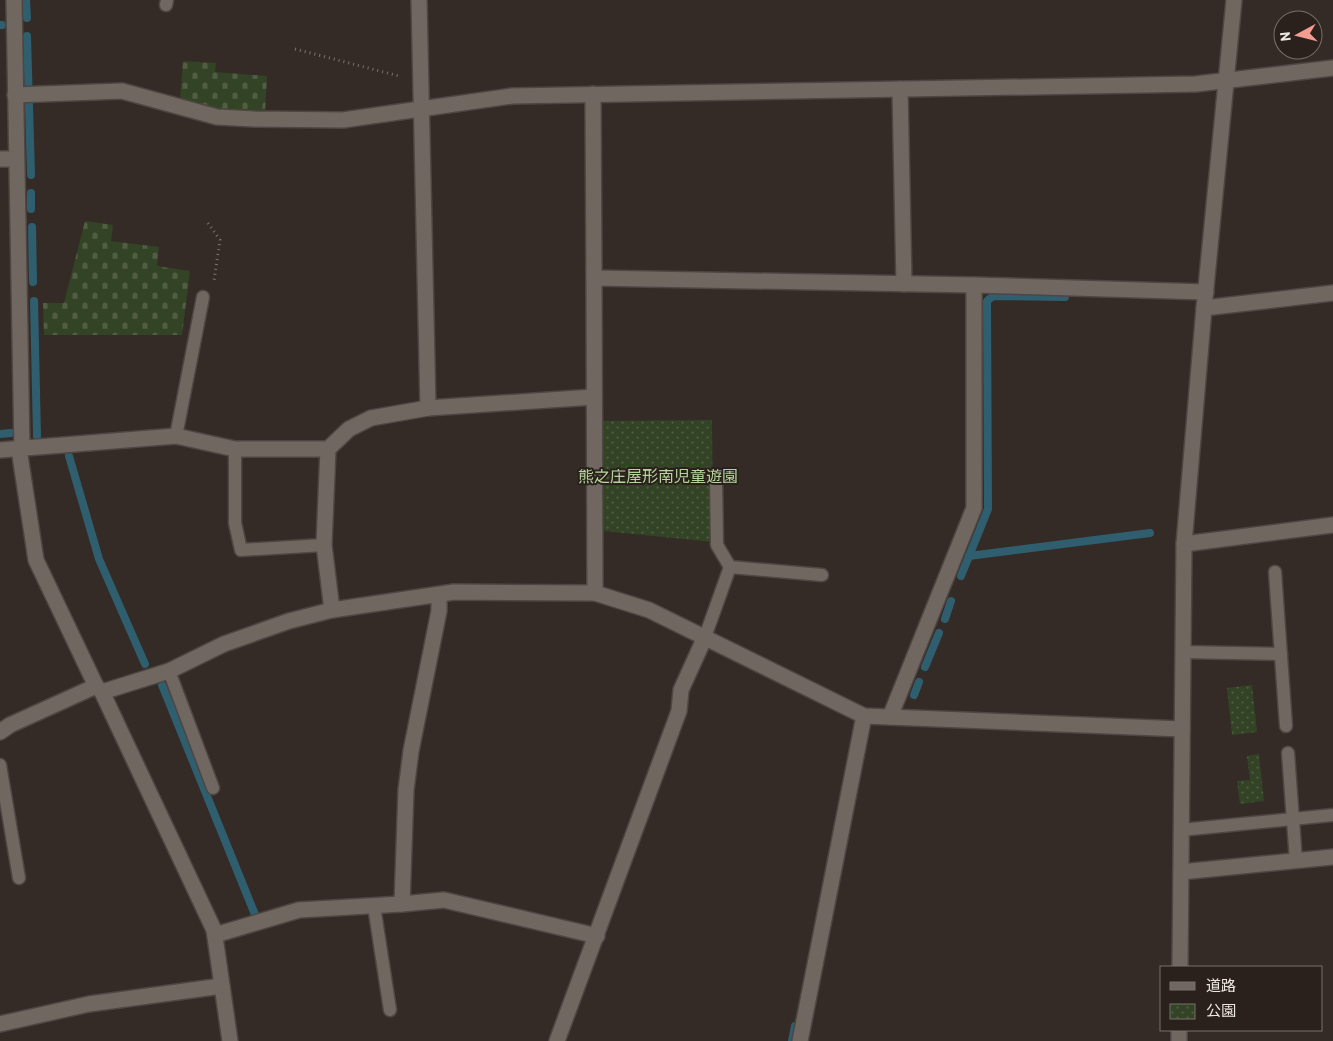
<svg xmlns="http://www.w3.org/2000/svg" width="1333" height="1041" font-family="Barlow,'Noto Sans JP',sans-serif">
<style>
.cemetery{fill:url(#cemetery-stones)}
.park{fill:url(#park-dots)}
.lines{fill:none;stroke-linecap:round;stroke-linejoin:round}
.stream{stroke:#2f5e6f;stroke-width:8}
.lane-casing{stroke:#4e4642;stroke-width:15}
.street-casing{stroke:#4e4642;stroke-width:18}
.secondary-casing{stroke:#4e4642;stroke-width:18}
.path{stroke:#7c746f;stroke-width:3;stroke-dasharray:1 4;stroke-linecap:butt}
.lane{stroke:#716761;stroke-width:12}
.street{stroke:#716761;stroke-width:15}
.secondary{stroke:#716761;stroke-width:15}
.labels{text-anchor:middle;stroke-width:4;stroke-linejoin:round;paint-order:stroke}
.park-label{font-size:16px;fill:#b5d69b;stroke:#2a211c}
</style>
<defs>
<pattern id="cemetery-stones" width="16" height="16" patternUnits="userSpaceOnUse" patternTransform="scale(1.25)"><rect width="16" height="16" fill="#334325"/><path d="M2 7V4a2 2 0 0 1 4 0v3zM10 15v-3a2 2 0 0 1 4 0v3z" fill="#515e44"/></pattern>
<pattern id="park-dots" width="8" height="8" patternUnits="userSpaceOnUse" patternTransform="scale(1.25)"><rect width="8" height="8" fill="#334325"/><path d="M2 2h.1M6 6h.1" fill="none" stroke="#515e44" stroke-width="1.8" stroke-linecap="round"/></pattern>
</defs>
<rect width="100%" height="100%" fill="#342b26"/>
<g class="cemetery">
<polygon points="183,61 216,63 215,72 267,76 265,114 219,110 180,100"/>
<polygon points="85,221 113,225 111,241 159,247 157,266 190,271 182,335 44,335 43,303 64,303"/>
</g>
<g class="park">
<polygon points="712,420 713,542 604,531 603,421"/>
<polygon points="1252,685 1257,732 1232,735 1227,688"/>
<polygon points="1259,754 1264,801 1240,804 1237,781 1250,780 1247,756"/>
</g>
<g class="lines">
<g class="stream">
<polyline points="26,0 27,18"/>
<polyline points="0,25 2,25"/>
<polyline points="27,36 31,175"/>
<polyline points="31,193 31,209"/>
<polyline points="32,227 33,282"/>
<polyline points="34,301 37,436"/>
<polyline points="0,434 11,433"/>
<polyline points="69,456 99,559 145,664"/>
<polyline points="969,556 1150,533"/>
<polyline points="961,576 988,509 987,301 993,296 1065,297"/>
<polyline points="945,619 951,601"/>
<polyline points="925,667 939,633"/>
<polyline points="162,685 256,917"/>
<polyline points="914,695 919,682"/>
<polyline points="792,1041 795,1026"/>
</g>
<g class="lane-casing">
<g id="lane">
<polyline points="166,5 167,0"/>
<polyline points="176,436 203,297"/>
<polyline points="235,449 235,523 241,550 324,545"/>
<polyline points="716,478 717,545 730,567"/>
<polyline points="1275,572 1286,726"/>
<polyline points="705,637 730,567 822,575"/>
<polyline points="1183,652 1281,654"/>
<polyline points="169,671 213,788"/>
<polyline points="1288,753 1296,861"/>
<polyline points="0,765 19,878"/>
<polyline points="1181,830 1333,815"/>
<polyline points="374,906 390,1010"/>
</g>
</g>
<g class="street-casing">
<g id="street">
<polyline points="14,0 22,449"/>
<polyline points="419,0 428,408"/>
<polyline points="900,89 904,284"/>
<polyline points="593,94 594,278"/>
<polyline points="15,95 122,91 217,117 254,119 343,120 512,96 1196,84 1333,68"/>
<polyline points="0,159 16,159"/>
<polyline points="1204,308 1333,293"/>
<polyline points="19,449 36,560 96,686 102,692 214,930 230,1041"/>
<polyline points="328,449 324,545 332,610"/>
<polyline points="0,450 176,436 235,449 328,449 349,429 371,418 428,408 594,397"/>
<polyline points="1184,544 1333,525"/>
<polyline points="595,593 594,278 974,285 1206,292"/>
<polyline points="439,595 439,611 411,751 406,790 402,904 444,900 597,936"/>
<polyline points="102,692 169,671 224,644 289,621 332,610 454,592 595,593 649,610 864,716 1182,729"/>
<polyline points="890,717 974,508 974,285"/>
<polyline points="0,732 10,725 96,686"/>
<polyline points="1181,872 1333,857"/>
<polyline points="215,935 299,910 402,904"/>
<polyline points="0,1024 89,1004 222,986"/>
<polyline points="557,1041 679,711 681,690 705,637"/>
<polyline points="800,1041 864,716"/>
</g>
</g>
<g class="secondary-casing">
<g id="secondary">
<polyline points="1180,967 1184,544 1204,308 1234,0"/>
<polyline points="1179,1041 1179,1030"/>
</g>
</g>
<g class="path">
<polyline points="295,49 399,76"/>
<polyline points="208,223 220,240 214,281"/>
</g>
<use href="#lane" class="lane"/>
<use href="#street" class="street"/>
<use href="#secondary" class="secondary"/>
</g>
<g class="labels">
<g class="park-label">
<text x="658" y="482">熊之庄屋形南児童遊園</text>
</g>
</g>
<rect x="1160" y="966" width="162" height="65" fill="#2a211c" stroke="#78716c"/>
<rect x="1170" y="982" width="25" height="8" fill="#716761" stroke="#78716c"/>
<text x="1206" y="991" font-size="15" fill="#eee8e4">道路</text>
<rect x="1170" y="1004" width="25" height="15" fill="url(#park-dots)" stroke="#78716c"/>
<text x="1206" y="1016" font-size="15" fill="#eee8e4">公園</text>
<g transform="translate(1298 35) rotate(263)"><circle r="24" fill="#2a211c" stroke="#78716c"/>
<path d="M0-4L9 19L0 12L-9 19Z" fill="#f59c91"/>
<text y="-8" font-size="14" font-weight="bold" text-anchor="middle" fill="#eee8e4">N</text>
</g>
</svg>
